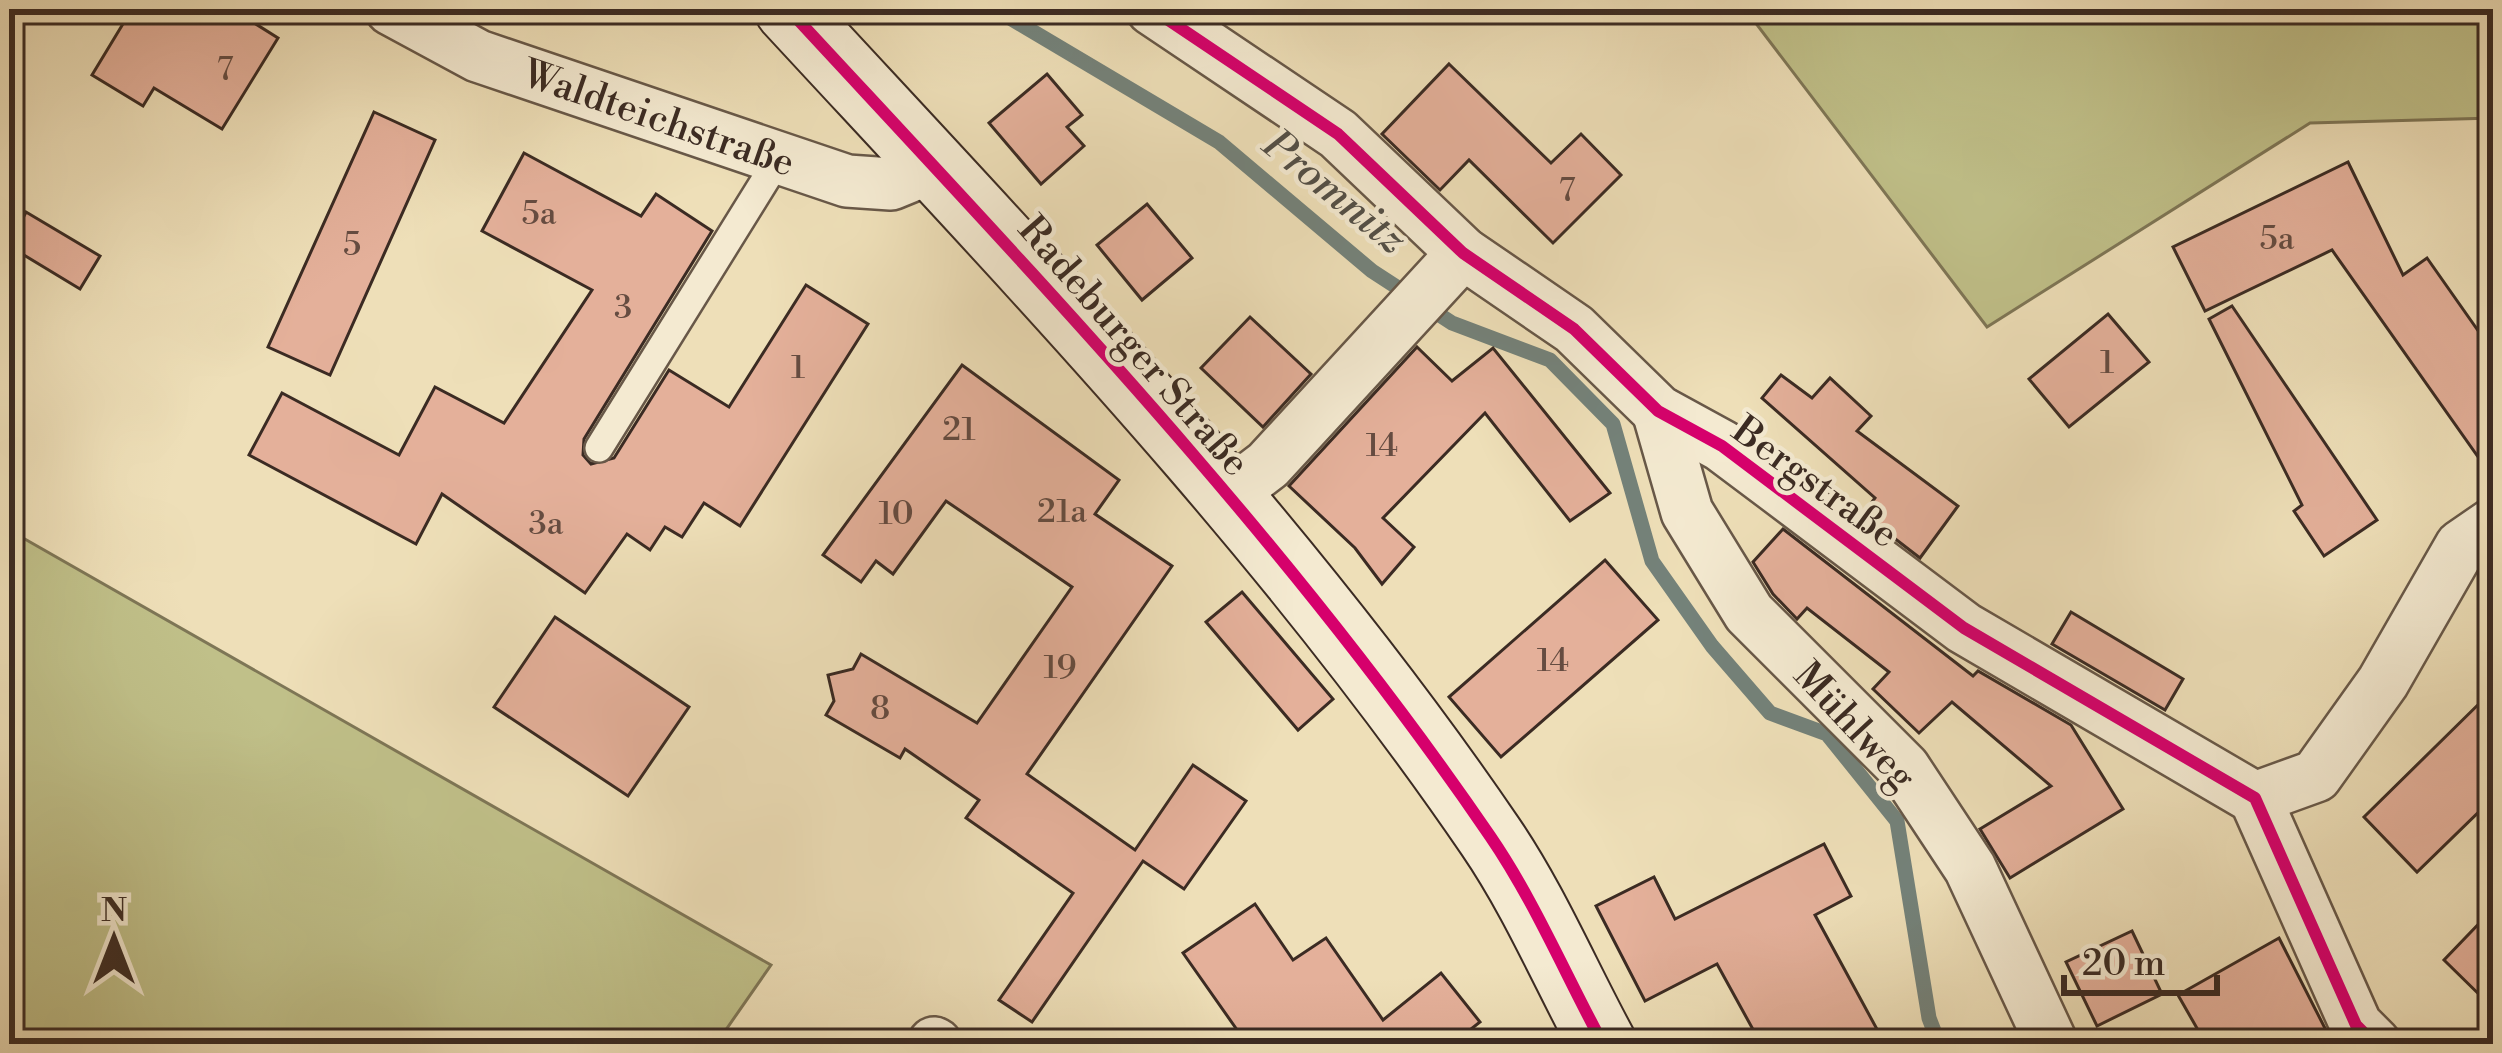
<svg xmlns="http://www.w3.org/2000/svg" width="2502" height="1053" font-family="'Libre Bodoni',serif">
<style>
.green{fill:#c0c089;stroke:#7e7656;stroke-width:3}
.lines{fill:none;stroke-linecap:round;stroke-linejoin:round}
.stream{stroke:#74827a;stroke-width:15}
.building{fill:#e4b09a;stroke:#3b2b23;stroke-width:3}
.service-casing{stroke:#685848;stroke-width:32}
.minor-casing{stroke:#685848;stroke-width:56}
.secondary-casing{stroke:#3b2b23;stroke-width:70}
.service{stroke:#f4ead1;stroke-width:27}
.minor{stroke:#f4ead1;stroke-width:51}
.secondary{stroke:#f4ead1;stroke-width:66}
.cycleway-casing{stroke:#f4ead1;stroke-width:20}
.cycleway{stroke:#d6006c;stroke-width:12}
.labels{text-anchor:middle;stroke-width:9;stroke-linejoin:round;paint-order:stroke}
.number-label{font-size:33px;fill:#654c41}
.street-label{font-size:39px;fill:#3b2b23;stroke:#f4ead1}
.water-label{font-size:42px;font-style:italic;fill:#534f47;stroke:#f4ead1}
</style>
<rect width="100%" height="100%" fill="#eedfb8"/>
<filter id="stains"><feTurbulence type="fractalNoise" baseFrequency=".00167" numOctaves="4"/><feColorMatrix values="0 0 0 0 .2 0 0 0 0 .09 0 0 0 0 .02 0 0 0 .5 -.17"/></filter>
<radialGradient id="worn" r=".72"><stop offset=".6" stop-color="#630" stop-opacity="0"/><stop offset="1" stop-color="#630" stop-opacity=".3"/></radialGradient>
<g class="green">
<polygon points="1745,9 2493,9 2493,118 2310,123 1987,327"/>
<polygon points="9,530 771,965 716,1044 9,1044"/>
</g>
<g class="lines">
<polyline class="stream" points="995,9 1219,142 1372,271 1452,323 1550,360 1613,424 1652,561 1712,646 1770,713 1827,734 1897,821 1929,1018 1939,1044"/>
</g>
<g class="building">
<polygon points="132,9 232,9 278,38 222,129 154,88 143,106 92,75"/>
<polygon points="1449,64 1551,163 1581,134 1621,175 1553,243 1469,160 1440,190 1382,134"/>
<polygon points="1047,74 1082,115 1067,127 1084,146 1041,184 989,123"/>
<polygon points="374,112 435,140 330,375 268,347"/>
<polygon points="524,153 641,216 656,194 712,231 584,439 583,455 591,464 614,458 669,370 729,407 806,285 868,324 740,526 704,503 682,537 665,527 650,550 627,534 585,593 442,494 416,544 249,455 282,393 399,455 435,387 504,423 592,290 482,231"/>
<polygon points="2348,162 2403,275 2427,258 2493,352 2493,478 2332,250 2205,311 2173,247"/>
<polygon points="1147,204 1192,258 1142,300 1097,245"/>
<polygon points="26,212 100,256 80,289 9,246"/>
<polygon points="2232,306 2377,520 2324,556 2294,511 2302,505 2209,319"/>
<polygon points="2108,314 2149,362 2069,427 2029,379"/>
<polygon points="1250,317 1311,374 1263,427 1201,368"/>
<polygon points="1417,347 1452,381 1493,348 1610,493 1570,521 1485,413 1383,518 1414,547 1382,584 1355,548 1289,486"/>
<polygon points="962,365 1119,480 1095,514 1172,566 1027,774 1135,850 1193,765 1246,801 1184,889 1143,861 1032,1022 999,1000 1073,893 966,818 979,800 905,749 900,758 826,715 834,701 828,675 853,669 861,654 977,723 1072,587 946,501 893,574 876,561 861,582 823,555"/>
<polygon points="1781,375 1812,398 1830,378 1871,416 1857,431 1958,506 1920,558 1863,514 1875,498 1762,398"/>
<polygon points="1783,529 1973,676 1978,671 2071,725 2123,809 2010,878 1980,829 2051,786 1952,702 1919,733 1873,689 1889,672 1807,608 1797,619 1773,594 1753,562"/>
<polygon points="1605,560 1658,620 1501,757 1449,697"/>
<polygon points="1242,592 1333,699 1298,730 1206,622"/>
<polygon points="2071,612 2183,679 2165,710 2052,644"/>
<polygon points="555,617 689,707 628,796 494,707"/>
<polygon points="2493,690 2493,798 2417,872 2364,817"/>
<polygon points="1824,844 1851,896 1815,915 1885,1044 1761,1044 1717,964 1645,1001 1596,906 1654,877 1675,919"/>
<polygon points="1255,904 1293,960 1326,938 1383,1020 1441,973 1480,1022 1452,1044 1247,1044 1183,953"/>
<polygon points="2493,909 2493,1008 2444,960"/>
<polygon points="2132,931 2162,994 2097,1026 2066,962"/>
<polygon points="2279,938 2333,1044 2206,1044 2178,995"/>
</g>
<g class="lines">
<g class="service-casing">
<polyline id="service" points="599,448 779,158"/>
</g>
<g class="minor-casing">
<g id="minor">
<polyline points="391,9 478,56 847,181 891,184 935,166"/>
<polyline points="1152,9 1338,134 1463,253 1574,329 1658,411 1722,446 1964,628 2255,798 2356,1025 2375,1044"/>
<polyline points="1658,411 1687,512 1749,613 1904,768 1970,868 2052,1044"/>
<polyline points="1226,497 1268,465 1463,253"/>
<polyline points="2255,798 2316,776 2383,682 2461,546 2493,524"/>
<polyline points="934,1043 936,1044"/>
</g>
</g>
<g class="secondary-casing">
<path id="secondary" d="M788,9C1033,274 1286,537 1490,836C1534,900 1566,976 1603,1044"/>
</g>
<use href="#service" class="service"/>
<use href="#minor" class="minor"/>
<use href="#secondary" class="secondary"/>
<g class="cycleway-casing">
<g id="cycleway">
<path d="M788,9C1033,274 1286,537 1490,836C1534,900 1566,976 1603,1044"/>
<polyline points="1152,9 1338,134 1463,253 1574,329 1658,411 1722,446 1964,628 2255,798 2356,1025 2375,1044"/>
</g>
</g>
<use href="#cycleway" class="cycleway"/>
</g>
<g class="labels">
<g class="number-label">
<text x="225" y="80">7</text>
<text x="1567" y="201">7</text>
<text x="539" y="224">5a</text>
<text x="2277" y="249">5a</text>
<text x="352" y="255">5</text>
<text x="623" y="318">3</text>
<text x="2107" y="373">1</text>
<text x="798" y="378">1</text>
<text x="959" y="440">21</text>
<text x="1382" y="456">14</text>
<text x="1062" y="522">21a</text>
<text x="896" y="524">10</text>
<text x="546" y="534">3a</text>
<text x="1553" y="671">14</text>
<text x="1060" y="678">19</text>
<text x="880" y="719">8</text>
</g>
<g class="street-label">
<text transform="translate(659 117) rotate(19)" y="14">Waldteichstraße</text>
<text transform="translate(1135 345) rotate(49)" y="14">Radeburger Straße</text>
<text transform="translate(1816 481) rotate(36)" y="14">Bergstraße</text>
<text transform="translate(1856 725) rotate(47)" y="14">Mühlweg</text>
</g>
<g class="water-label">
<text transform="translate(1336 191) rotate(39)" y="15">Promnitz</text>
</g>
</g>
<rect width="2502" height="1053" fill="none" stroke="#eedfb8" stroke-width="48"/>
<rect x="12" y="12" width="2478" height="1029" fill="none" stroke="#3b2b23" stroke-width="6"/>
<rect x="24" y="24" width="2454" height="1005" fill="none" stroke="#3b2b23" stroke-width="3"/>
<g transform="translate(114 939)" stroke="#f4ead1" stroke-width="9" paint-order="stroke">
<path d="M0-9L21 45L0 30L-21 45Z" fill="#3b2b23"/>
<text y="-18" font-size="33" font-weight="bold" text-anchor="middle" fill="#3b2b23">N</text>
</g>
<path d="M2064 975v18h153v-18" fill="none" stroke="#3b2b23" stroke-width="6"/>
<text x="2082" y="975" font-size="36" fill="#3b2b23" stroke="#f4ead1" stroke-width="9" paint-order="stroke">20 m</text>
<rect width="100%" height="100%" filter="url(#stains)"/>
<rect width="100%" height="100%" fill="url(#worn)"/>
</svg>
